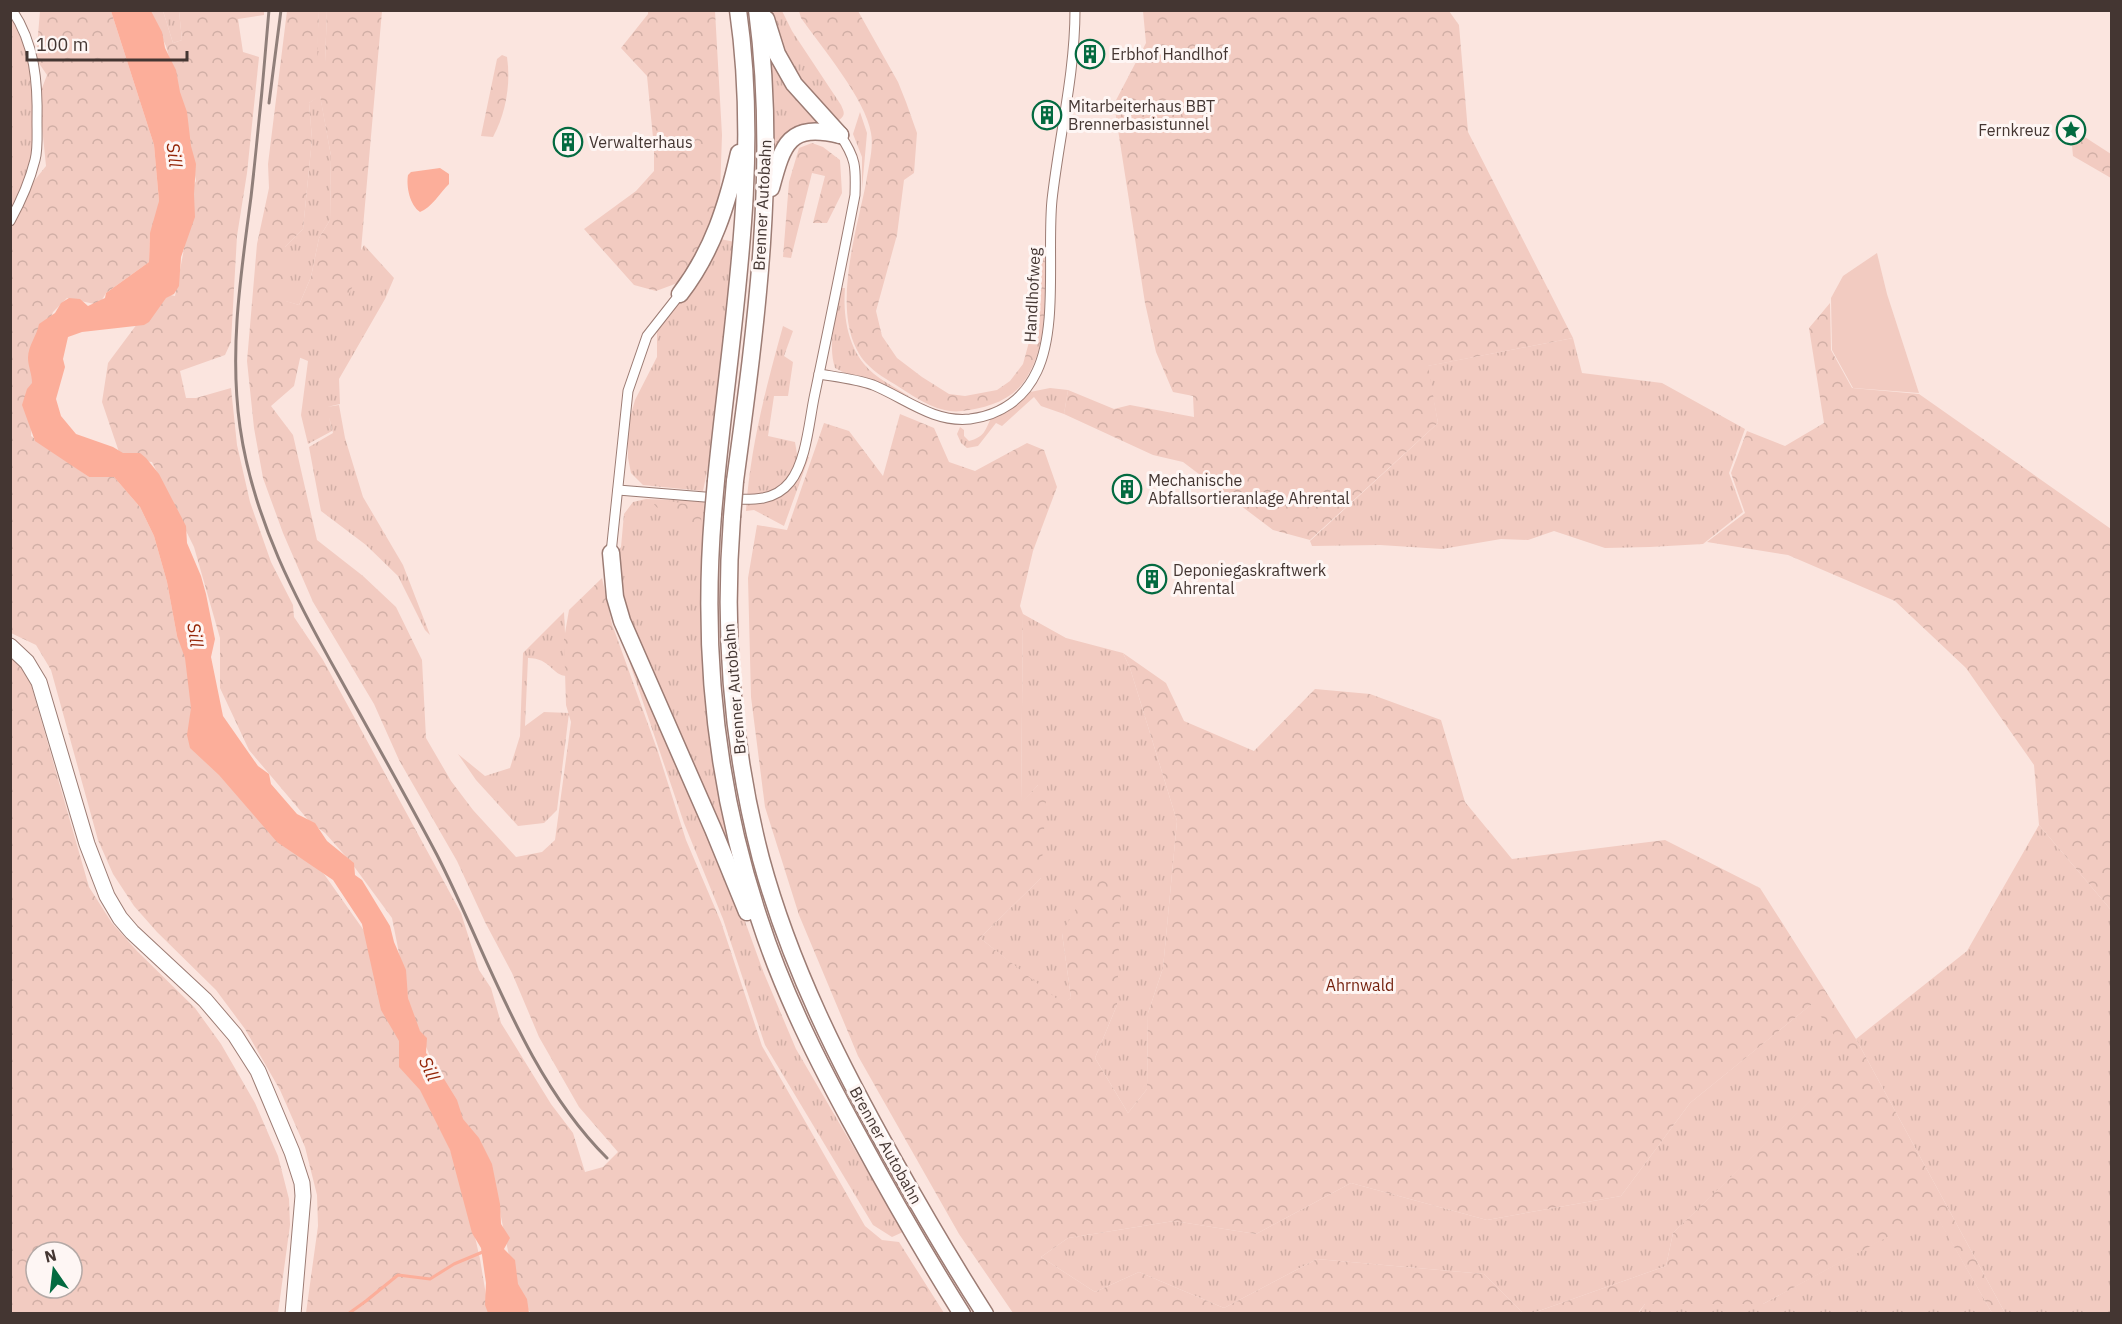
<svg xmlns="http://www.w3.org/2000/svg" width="2122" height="1324" font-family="'IBM Plex Sans',sans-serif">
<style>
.grass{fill:url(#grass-tufts)}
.forest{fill:url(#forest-crowns);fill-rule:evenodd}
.park{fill:#f2cbc1}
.water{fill:#fcae9a}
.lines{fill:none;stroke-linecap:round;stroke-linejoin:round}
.stream{stroke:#fcae9a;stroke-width:3}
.minor-casing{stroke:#9c7c74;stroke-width:11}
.primary-casing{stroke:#9c7c74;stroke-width:17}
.motorway-casing{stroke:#9c7c74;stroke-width:19}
.minor{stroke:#fff;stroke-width:9}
.primary{stroke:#fff;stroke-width:15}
.motorway{stroke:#fff;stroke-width:16}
.rail{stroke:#907f7a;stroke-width:3}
.motorway-bridge-casing{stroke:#9c7c74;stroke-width:19;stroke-linecap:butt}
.motorway-bridge{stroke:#fff;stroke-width:16}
.labels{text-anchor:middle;stroke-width:6;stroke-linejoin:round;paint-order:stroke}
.poi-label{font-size:16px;fill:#443632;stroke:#fef6f4;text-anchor:start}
.street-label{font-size:16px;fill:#443632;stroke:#fef6f4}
.park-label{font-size:16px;fill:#721e0a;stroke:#fef6f4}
.water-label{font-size:18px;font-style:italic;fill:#932507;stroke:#fef6f4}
</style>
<defs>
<pattern id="grass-tufts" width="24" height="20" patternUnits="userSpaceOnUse" patternTransform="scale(1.5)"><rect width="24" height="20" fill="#f2cbc1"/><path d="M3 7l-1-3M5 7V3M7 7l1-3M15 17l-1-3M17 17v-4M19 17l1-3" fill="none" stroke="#d1afa6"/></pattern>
<pattern id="forest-crowns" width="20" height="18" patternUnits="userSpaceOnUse" patternTransform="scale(1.5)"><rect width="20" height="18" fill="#f2cbc1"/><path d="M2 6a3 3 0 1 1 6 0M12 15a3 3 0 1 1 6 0" fill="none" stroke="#d1afa6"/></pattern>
</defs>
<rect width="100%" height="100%" fill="#fbe5df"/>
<g class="grass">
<polygon points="163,11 179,11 182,40 173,43"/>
<polygon points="319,11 327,11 325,62 316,62"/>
<path d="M773,11H782L792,31L841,105C844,112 846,115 839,120L832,119L792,72L776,31Z"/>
<polygon points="11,12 18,23 34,78 34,149 29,169 11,215"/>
<polygon points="769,44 827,128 775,155"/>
<polygon points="320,95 331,156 330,220 319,238 311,277 299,305 285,301 285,247 303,229 312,139 309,103"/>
<polygon points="860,112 867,133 862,189 862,157 853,134"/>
<polygon points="720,239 735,242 709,462 703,491 643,485 631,473 628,458 628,438 630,418 635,400 657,357 657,331 697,280"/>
<polygon points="364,245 394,278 385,299 339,379 340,404 327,407 339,405 345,438 363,497 403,565 430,635 425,630 398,576 366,545 321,511 309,447 333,433 329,417 332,431 308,444 301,415 308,361 296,356 306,312 339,289"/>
<path d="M842,288H845C843,314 847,343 864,364C875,378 895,387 910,397L865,377L845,373L835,368C827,342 837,314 842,288Z"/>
<path d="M783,326L793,331L784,356L793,362L788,396H774L768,436L795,442L797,454L809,457L784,526L754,510L746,511C750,448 766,387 783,326Z"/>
<polygon points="1573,338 1582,373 1662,383 1745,429 1729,473 1743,512 1703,544 1650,547 1605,548 1554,531 1528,540 1501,539 1442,549 1380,545 1312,546 1310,541 1438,423 1427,366"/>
<path d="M1050,388L1068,390L1064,414L1041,406L1034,397L1002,426L996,423L978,446L967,448L961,443L957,434L960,427L964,430V436L969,441C984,437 985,431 991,418L1007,412L1030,392Z"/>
<polygon points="646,499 704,501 701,638 706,704 712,757 724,821 738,877 734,891 763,971 796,1049 903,1232 892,1237 873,1225 765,1045 723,919 684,823 607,596 616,554 621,547 624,514 633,502"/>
<path d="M564,612L567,676C552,676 551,658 528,658L525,726L544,712L569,713L557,810L544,823L518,826L476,780L458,754L485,776L510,768L520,736L523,653Z"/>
<polygon points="1023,614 1066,638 1123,653 1130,668 1177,821 1163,968 1148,1013 1147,1089 1128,1113 1095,1058 1117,1005 1062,933 1071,998 1062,1004 980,938 1041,878 1038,785 1021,804"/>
<polygon points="2039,825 2111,910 2111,1313 2005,1313 1856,1039 1967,951"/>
<polygon points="1813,1003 1853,1060 1673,1233 1666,1266 1533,1313 1523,1313 1484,1274 1317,1259 1224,1308 1139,1272 1095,1292 1041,1257 1068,1238 1174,1221 1256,1234 1351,1183 1487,1220 1621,1196 1690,1103"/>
<polygon points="1934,1211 1992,1313 1638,1314 1645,1304 1763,1304"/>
</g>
<g class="forest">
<polygon points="40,11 111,11 154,145 159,201 157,231 150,233 149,262 106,293 99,305 67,298 53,312 36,357 31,436 89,477 114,477 140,507 154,536 167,582 177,636 190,646 216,761 266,827 324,874 372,942 463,1184 480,1259 489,1313 306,1313 318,1226 317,1195 305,1147 280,1090 245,1029 216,990 157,932 134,906 113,874 98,840 51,670 36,645 11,633 10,228 34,181 46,166 39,96 47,75 36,59"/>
<path d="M149,11H163L173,43L182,40L179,11H264V15L238,19L243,52L259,57L247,173L237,236L231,342L225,355L180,371L186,398H196L231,388L237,445L250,502L271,562L293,605L294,617L323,660L461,913L479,970L491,988L501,1023L551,1104L573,1133L585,1172L603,1167L618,1152L579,1107L539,1037L512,973L485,922L457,861L399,760L374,704L313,602L283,533L263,478L254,428L247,361L257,244L269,188L268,164L287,11H319L317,62H325L327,11H382L359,273L336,321H324L319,331L304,340L294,386L271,406L293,435L317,540L363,576L396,607L422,660L426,738L451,781L473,810L516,857L542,852L555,840L571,722L566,705L564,639L569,610L602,578L612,624L658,752L686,840L721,922L762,1046L865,1226L882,1240L899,1242L944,1313H531L524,1305L515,1285L500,1212L437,1073L410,1008L392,918L350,861L325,833L309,821L249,750L220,688V638L194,547L152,462L121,458L102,402L108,363L137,324L166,294L175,296L184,249L185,202L196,181L184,112L166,46ZM320,96L331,156L330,220L319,238L311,277L299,305L286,301L285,247L303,229L312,139L309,103Z"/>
<polygon points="648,11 715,11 722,135 719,223 683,281 656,291 634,285 584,229 636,191 654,171 654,148 647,76 621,48 648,14"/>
<path d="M799,11H858L898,82L906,102L917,133L914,173L904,180L897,235L876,311L882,336L897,358L922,377L949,394L965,396L997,390L1010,381L1023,364L1029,342L1031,318L1032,251L1045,248C1044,290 1050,340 1027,377C1014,400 987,408 962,411C939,414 918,399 899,387C888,380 875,373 866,363C828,320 856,234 866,183C868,168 874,148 871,133C866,100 821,46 801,18Z"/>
<polygon points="1143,11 1449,11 1459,25 1468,132 1573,338 1428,366 1438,423 1310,540 1273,530 1183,462 1153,455 1064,414 1068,390 1114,409 1130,405 1194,417 1193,396 1173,392 1156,352 1145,303 1114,104 1146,43"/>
<path d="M502,55L507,57C511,83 506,113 493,137L481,136L497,59Z"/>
<polygon points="2080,134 2111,154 2111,178 2073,156 2071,135"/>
<polygon points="812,143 823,147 840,160 842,193 827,223 813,223 825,176 812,173 791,258 783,257 789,182 799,148"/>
<polygon points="1830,303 1831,350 1852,388 1919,394 2111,529 2111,910 2039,825 2034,765 1966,668 1895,601 1788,555 1707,542 1745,513 1731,473 1747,431 1785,446 1824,423 1809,328"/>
<polygon points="900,414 934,428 949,462 975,471 1027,443 1044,450 1057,487 1033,551 1020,606 1023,614 1021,803 1038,785 1047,784 1041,878 980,938 1062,1003 1071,998 1062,933 1097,871 1121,881 1117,1005 1095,1058 1128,1113 1147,1089 1148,1013 1163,968 1177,821 1130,668 1123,653 1166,683 1184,721 1254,751 1315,689 1370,694 1441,720 1465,802 1512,859 1665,840 1760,888 1856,1039 2005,1313 1992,1313 1934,1212 1763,1304 1645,1304 1638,1313 1533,1313 1666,1266 1673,1233 1852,1060 1812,1004 1690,1103 1621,1196 1487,1220 1351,1183 1256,1234 1174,1221 1068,1238 1041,1257 1095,1292 1139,1272 1224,1308 1317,1259 1484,1274 1523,1313 1013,1313 959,1234 858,1056 799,915 765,807 751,697 748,578 757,525 787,530 824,423 849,431 883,476"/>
<path d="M669,501L702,507L701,523C700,523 693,526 692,526C684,526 657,510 654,504Z"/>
<path d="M10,655L22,666L30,681L89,887L112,923L137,951L195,1008L221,1044L255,1103L278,1156L289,1199L290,1225L278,1313H11ZM36,1252H72V1288H36Z"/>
</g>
<polygon class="park" points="1877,253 1887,294 1919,393 1853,388 1832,350 1831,298 1843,276"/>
<g class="water">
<path d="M111,11H151L162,32L165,48L176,70L180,92L187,112L191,146L196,164L194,194L195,217L181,257L179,286L174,294L166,298L149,322L144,325L82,332L68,337L63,359L65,367L56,399L61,416L76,434L113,447L123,453H140L146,458L159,474L186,526L187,543L201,576L206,594L215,639L211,657L223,716L258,766L269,774L271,784L297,814L315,823L327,841L354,863L355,875L362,880L390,926L394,942L406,970L408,998L420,1031L427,1038L426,1053L433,1061L457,1100L463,1119L479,1138L492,1164L500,1204L501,1224L510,1238L504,1249L515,1260L518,1284L527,1299L529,1313H488L485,1305L486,1283L481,1248L472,1233L450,1150L420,1090L399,1067V1041L381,1010L362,924L333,880L277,842L219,775L190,748L187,735L191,708L185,658L177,636L167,582L154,536L140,507L114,477H89L35,441L22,405L27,389L32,383C32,374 28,366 28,358C28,345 37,336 39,324L55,313L61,303L69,298L80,299L88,306L105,298L106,293L149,262L150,233L159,201L154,145Z"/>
<path d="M440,168L449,174V184C440,193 431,208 420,212C410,205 406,187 408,175L411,172Z"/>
</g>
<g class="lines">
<polyline class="stream" points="348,1314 366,1301 398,1275 430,1279 454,1264 485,1251"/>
<g class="minor-casing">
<g id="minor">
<path d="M10,221C20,203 30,180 35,160C38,149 37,135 37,123C38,83 35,44 12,10"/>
<path d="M819,374C837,377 856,379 873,385C905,398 933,423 970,419C1000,415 1024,399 1037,371C1058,327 1047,250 1052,200C1059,137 1075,74 1075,10"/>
<polyline points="618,490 717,498"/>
<path d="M731,499C753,500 775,501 790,482C806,462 809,423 814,398C828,331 842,263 855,195C856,167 856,158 840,135"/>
<polyline points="611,553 628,391 647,336 680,294"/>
</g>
</g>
<g class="primary-casing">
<polyline id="primary" points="10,646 27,662 39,682 87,844 107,896 120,918 132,932 205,1000 235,1035 258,1071 292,1152 302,1183 303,1196 293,1314"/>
</g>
<g class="motorway-casing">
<g id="motorway">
<polyline points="766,19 777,54 794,84 840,135"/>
<path d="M771,188C783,143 789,123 840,135"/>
<path d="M680,294C713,251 727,205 739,153"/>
<path d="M716,481C731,325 761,168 738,10"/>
<path d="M735,481C756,326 778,167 757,10"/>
<path d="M713,514C702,651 716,788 759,918C783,993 819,1064 857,1133C890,1194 925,1255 962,1314"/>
<path d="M732,517C723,633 732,747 761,859C790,966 840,1065 894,1161C923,1213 953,1264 985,1314"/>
<polyline points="611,553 615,597 622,621 713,829 747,912"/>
</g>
</g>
<use href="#minor" class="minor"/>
<use href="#primary" class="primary"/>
<use href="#motorway" class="motorway"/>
<g class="rail">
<path d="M269,10C264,73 258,135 251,197C241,273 229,350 240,427C253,519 296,600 341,680C373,738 406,796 437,855C489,957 525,1076 607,1158"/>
<polyline points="269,103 281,10"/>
</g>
<g class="motorway-bridge-casing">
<g id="motorway-bridge">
<polyline points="713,514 716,481"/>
<polyline points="732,517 735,481"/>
</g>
</g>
<use href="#motorway-bridge" class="motorway-bridge"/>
</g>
<defs>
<g id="building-ring" transform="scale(1.5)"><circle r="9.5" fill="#fef6f4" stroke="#036a40" stroke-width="1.5"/><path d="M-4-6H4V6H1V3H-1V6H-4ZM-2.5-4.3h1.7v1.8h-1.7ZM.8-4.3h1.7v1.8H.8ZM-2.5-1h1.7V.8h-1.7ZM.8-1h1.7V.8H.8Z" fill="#036a40"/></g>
<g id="sight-ring" transform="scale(1.5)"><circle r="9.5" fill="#fef6f4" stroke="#036a40" stroke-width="1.5"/><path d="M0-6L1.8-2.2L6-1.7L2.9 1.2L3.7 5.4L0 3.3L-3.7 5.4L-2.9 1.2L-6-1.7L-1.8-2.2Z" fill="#036a40"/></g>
</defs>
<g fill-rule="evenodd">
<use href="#building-ring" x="1090" y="54"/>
<use href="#building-ring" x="1047" y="115"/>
<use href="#sight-ring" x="2071" y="130"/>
<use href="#building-ring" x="568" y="142"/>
<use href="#building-ring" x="1127" y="489"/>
<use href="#building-ring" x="1152" y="579"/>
</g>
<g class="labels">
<g class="poi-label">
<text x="1111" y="60">Erbhof Handlhof</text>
<text x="1068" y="112">Mitarbeiterhaus BBT<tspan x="1068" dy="18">Brennerbasistunnel</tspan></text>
<text x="2050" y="136" text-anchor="end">Fernkreuz</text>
<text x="589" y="148">Verwalterhaus</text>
<text x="1148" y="486">Mechanische<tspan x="1148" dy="18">Abfallsortieranlage Ahrental</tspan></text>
<text x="1173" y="576">Deponiegaskraftwerk<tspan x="1173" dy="18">Ahrental</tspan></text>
</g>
<g class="street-label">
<text transform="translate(762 205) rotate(-87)" y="6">Brenner Autobahn</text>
<text transform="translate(1032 295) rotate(-87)" y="6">Handlhofweg</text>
<text transform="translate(734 689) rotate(-95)" y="6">Brenner Autobahn</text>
<text transform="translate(886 1145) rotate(61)" y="6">Brenner Autobahn</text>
</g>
<g class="park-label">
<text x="1360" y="991">Ahrnwald</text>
</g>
<g class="water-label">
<text transform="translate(174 155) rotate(83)" y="6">Sill</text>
<text transform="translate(195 635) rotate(82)" y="6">Sill</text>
<text transform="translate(429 1069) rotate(65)" y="6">Sill</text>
</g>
</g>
<rect width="2122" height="1324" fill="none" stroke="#443632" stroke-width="24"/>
<g transform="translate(54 1270) rotate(346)"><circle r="28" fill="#fef6f4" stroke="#b4a9a6" stroke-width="1.5"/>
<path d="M0-4.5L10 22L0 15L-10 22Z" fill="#036a40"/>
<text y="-9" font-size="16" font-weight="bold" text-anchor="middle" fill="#443632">N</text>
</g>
<path d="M27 51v9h160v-9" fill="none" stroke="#443632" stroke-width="3"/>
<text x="36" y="51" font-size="18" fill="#443632" stroke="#fef6f4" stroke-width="4.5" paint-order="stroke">100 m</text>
</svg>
